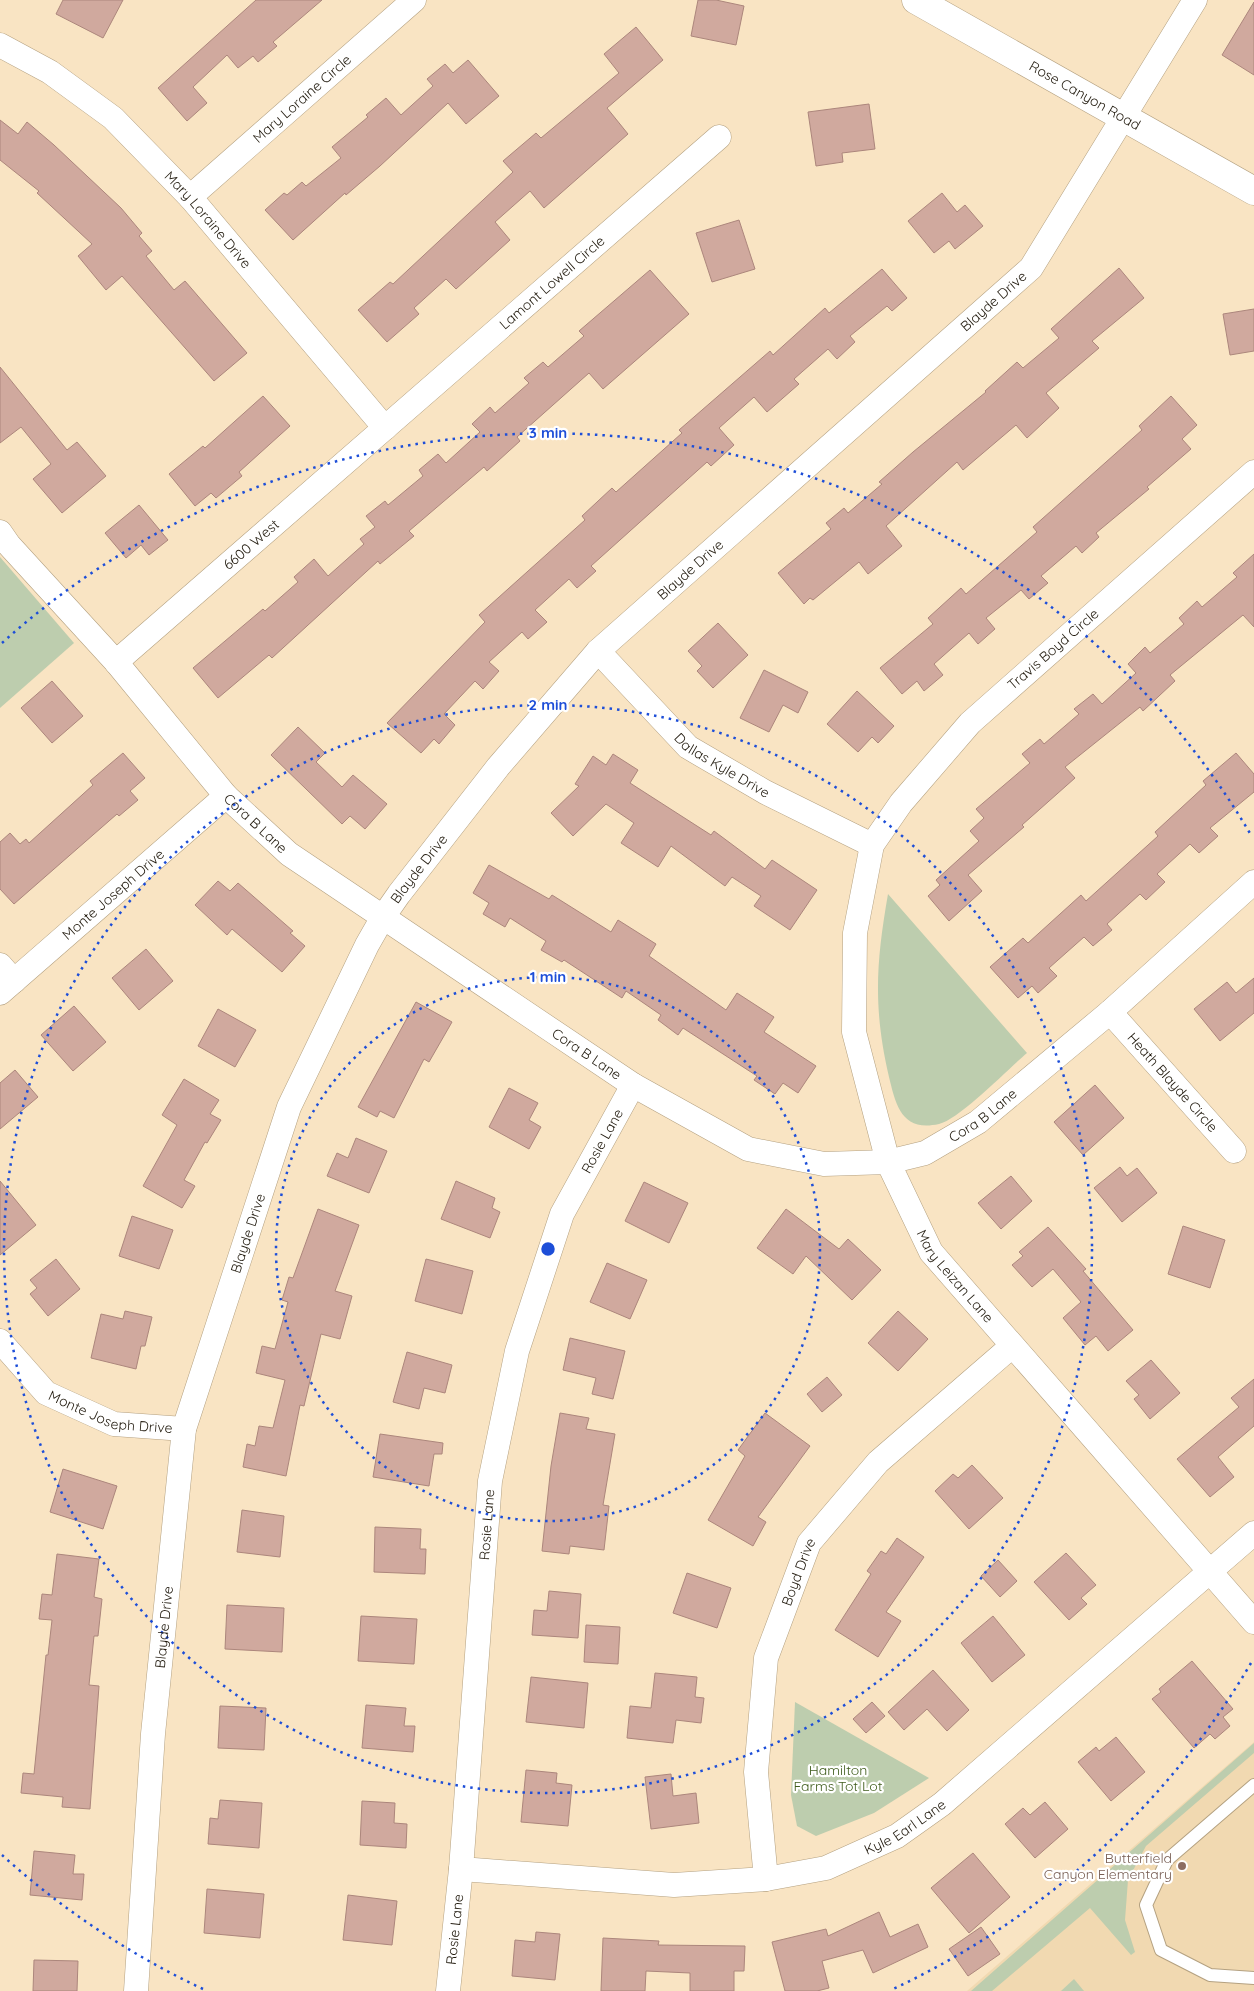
<svg xmlns="http://www.w3.org/2000/svg" width="1254" height="1991" font-family="Quicksand,sans-serif">
<style>
.built{fill:#f1d9b1}
.green{fill:#bdcdae}
.building{fill:#d0a99e;stroke:#ac867c}
.lines{fill:none;stroke-linecap:round;stroke-linejoin:round}
.lane-casing{stroke:#b4a181;stroke-width:14}
.street-casing{stroke:#b4a181;stroke-width:25}
.secondary-casing{stroke:#b4a181;stroke-width:29}
.lane{stroke:#fff;stroke-width:12}
.street{stroke:#fff;stroke-width:24}
.secondary{stroke:#fff;stroke-width:28}
.ring{fill:none;stroke:#1d4ed8;stroke-width:2.5;stroke-dasharray:2.5 5}
.education-dot{fill:#8d6e63;stroke:#fff;stroke-width:2}
.labels{text-anchor:middle;stroke-width:4.5;stroke-linejoin:round;paint-order:stroke}
.street-label{font-size:14px;fill:#211a0e;stroke:#fff}
.park-label{font-size:14px;fill:#405d1d;stroke:#fff}
.education-label{font-size:14px;fill:#785e54;stroke:#fff;text-anchor:end}
.centre{fill:#1d4ed8;stroke:#fff;stroke-width:2.5}
.ring-label{font-size:15px;text-anchor:middle;font-weight:bold;fill:#1d4ed8;stroke:#fff;stroke-width:4.5;stroke-linejoin:round;paint-order:stroke}
</style>
<rect width="100%" height="100%" fill="#f9e4c3"/>
<polygon class="built" points="1254,1742 1254,1991 967,1991"/>
<g class="green">
<polygon points="0,557 74,643 0,708"/>
<path d="M888,894L1027,1053C1008,1069 960,1119 939,1124C902,1132 896,1106 889,1077C873,1008 876,963 888,894Z"/>
<polygon points="795,1702 929,1778 874,1813 816,1836 797,1826 791,1795"/>
<polygon points="1254,1743 1254,1753 1146,1846 1128,1880 1125,1920 1135,1952 1131,1955 1090,1908 992,1991 971,1991"/>
<polygon points="1074,1979 1084,1991 1061,1991"/>
</g>
<g class="building">
<polygon points="63,0 123,0 103,38 56,14"/>
<polygon points="256,0 322,0 273,42 277,46 258,62 253,56 238,68 227,55 193,87 207,103 187,121 158,88"/>
<polygon points="698,0 716,0 744,6 736,45 691,36"/>
<polygon points="1254,2 1254,75 1222,55"/>
<polygon points="636,27 663,60 607,108 628,134 544,208 530,191 495,222 510,240 456,289 446,279 414,308 419,314 387,342 358,310 390,282 393,284 513,172 503,161 536,133 541,138 619,73 604,54"/>
<polygon points="468,60 499,96 466,124 448,103 380,166 346,195 345,193 293,240 265,210 284,193 287,195 302,182 306,186 341,158 332,147 368,117 366,115 386,98 401,115 433,86 427,79 445,64 453,73"/>
<polygon points="869,104 875,149 842,153 843,162 816,166 808,112"/>
<polygon points="0,120 18,134 27,122 54,145 121,208 142,233 139,236 152,251 146,256 174,290 185,281 247,353 214,381 122,276 106,290 78,256 92,244 37,193 39,191 0,160"/>
<polygon points="942,193 957,212 965,205 983,226 955,249 949,241 934,253 908,221"/>
<polygon points="739,220 755,269 712,282 696,233"/>
<polygon points="1119,268 1144,298 1092,341 1099,348 1046,393 1059,408 1027,438 1016,425 963,470 957,462 886,526 902,546 868,574 859,562 813,600 810,598 804,604 778,573 831,529 826,523 844,508 848,513 882,484 879,482 913,452 986,392 985,391 1017,362 1023,368 1059,338 1051,329"/>
<polygon points="882,269 907,298 892,311 887,306 850,336 855,342 837,359 828,349 794,379 799,384 767,412 754,397 719,428 734,445 711,466 707,462 591,566 596,571 577,588 569,579 535,610 547,622 528,639 522,632 489,662 499,671 483,689 475,681 444,714 455,725 439,744 434,739 421,753 387,723 485,622 479,615 585,520 582,516 612,488 616,492 682,433 679,430 770,351 773,355 825,308 829,313"/>
<polygon points="650,270 689,314 603,389 589,373 517,437 520,441 487,471 484,467 409,531 414,536 380,564 378,561 272,658 269,655 218,698 193,668 263,609 265,611 298,582 294,577 314,559 328,576 364,544 360,539 375,527 366,516 385,501 388,505 423,476 419,470 438,454 446,463 480,432 472,424 490,407 495,413 529,383 524,378 543,362 548,367 584,336 579,331"/>
<polygon points="1254,309 1254,351 1230,355 1223,314"/>
<polygon points="0,367 67,450 77,442 106,476 62,513 33,479 51,464 21,427 0,443"/>
<polygon points="263,396 290,426 239,472 242,476 216,498 211,493 195,506 169,474 203,446 205,448"/>
<polygon points="1171,396 1197,425 1182,439 1191,449 1147,487 1149,489 1096,533 1099,537 1082,553 1076,546 1041,576 1048,583 1029,599 1021,590 986,618 995,629 978,644 969,633 934,664 943,675 924,691 917,681 902,694 880,668 933,624 928,618 961,588 966,594 1037,532 1033,527 1142,430 1139,426"/>
<polygon points="139,505 168,540 149,555 141,545 126,558 105,533"/>
<polygon points="1254,554 1254,627 1243,615 1170,675 1175,681 1143,711 1140,707 1065,767 1075,778 1022,825 1024,827 968,875 982,891 949,921 928,896 940,885 936,880 979,841 970,831 984,818 976,809 1030,763 1022,754 1040,739 1044,744 1079,714 1074,709 1093,694 1102,704 1136,673 1128,664 1145,647 1150,653 1184,624 1179,618 1197,601 1202,607 1237,577 1233,573"/>
<polygon points="718,623 748,655 713,688 697,671 702,666 688,651"/>
<polygon points="764,670 808,692 798,713 783,705 769,732 740,718"/>
<polygon points="52,681 83,716 52,743 21,708"/>
<polygon points="857,691 894,726 878,743 872,737 858,752 827,724"/>
<polygon points="298,727 325,753 316,762 342,787 353,775 387,804 365,829 350,816 342,824 271,755"/>
<polygon points="123,753 145,778 130,791 138,800 119,816 117,814 14,904 0,889 0,842 10,833 20,844 26,839 29,843 93,785 90,781"/>
<polygon points="1236,753 1254,774 1254,792 1210,828 1218,836 1199,853 1190,844 1157,874 1165,882 1146,900 1140,894 1107,924 1112,930 1093,946 1084,937 1049,968 1057,976 1038,993 1032,986 1018,998 990,967 1023,938 1028,943 1081,895 1086,901 1158,836 1155,832 1206,785 1203,781"/>
<polygon points="613,754 638,770 630,783 711,835 714,831 765,869 772,860 817,890 790,930 754,906 761,896 732,877 725,886 671,846 658,867 621,843 634,823 606,804 573,836 551,813 579,786 575,784 593,756 606,765"/>
<polygon points="489,865 549,899 552,895 611,932 618,920 656,944 649,956 726,1010 737,993 774,1017 764,1032 816,1066 798,1093 783,1083 775,1094 754,1080 757,1076 683,1028 678,1035 658,1020 661,1015 626,991 622,998 564,960 562,962 541,950 546,941 510,918 505,927 483,914 489,903 473,893"/>
<polygon points="218,881 230,891 238,883 293,931 290,933 305,946 282,972 232,929 227,935 195,905"/>
<polygon points="146,949 173,981 139,1010 112,978"/>
<polygon points="1254,978 1254,1013 1220,1041 1194,1009 1227,982 1236,993"/>
<polygon points="416,1002 452,1022 429,1062 424,1059 394,1118 380,1111 377,1117 358,1107"/>
<polygon points="74,1006 106,1042 73,1071 41,1035"/>
<polygon points="218,1009 256,1030 235,1067 198,1046"/>
<polygon points="15,1070 38,1097 0,1129 0,1083"/>
<polygon points="184,1079 219,1100 210,1114 221,1120 207,1143 205,1142 184,1180 195,1186 182,1208 143,1186 177,1125 162,1115"/>
<polygon points="1095,1085 1124,1118 1083,1155 1054,1122"/>
<polygon points="509,1088 538,1103 529,1120 541,1127 529,1149 489,1127"/>
<polygon points="356,1138 387,1151 369,1193 327,1176 337,1153 348,1158"/>
<polygon points="1120,1167 1127,1176 1137,1168 1157,1193 1122,1222 1094,1188"/>
<polygon points="1011,1176 1032,1201 1001,1229 978,1203"/>
<polygon points="0,1181 36,1225 0,1255"/>
<polygon points="456,1181 495,1198 492,1208 500,1212 490,1238 441,1219"/>
<polygon points="644,1182 688,1203 669,1243 625,1221"/>
<polygon points="318,1209 359,1225 335,1291 352,1296 340,1339 321,1334 304,1406 300,1405 286,1476 243,1467 247,1444 255,1446 259,1426 273,1428 285,1380 256,1373 262,1346 275,1349 288,1302 282,1300 289,1277 293,1278"/>
<polygon points="786,1209 839,1249 848,1239 881,1270 852,1300 806,1256 793,1274 757,1248"/>
<polygon points="132,1216 173,1230 159,1269 119,1256"/>
<polygon points="1183,1226 1225,1240 1210,1288 1168,1274"/>
<polygon points="1048,1227 1086,1269 1083,1271 1133,1330 1108,1351 1096,1336 1085,1345 1063,1318 1081,1302 1053,1269 1032,1287 1012,1265 1023,1256 1019,1252"/>
<polygon points="56,1259 80,1289 48,1316 30,1294 37,1288 30,1280"/>
<polygon points="426,1259 473,1271 462,1314 415,1301"/>
<polygon points="607,1263 647,1280 630,1319 590,1302"/>
<polygon points="125,1311 152,1317 145,1346 141,1346 136,1369 91,1358 101,1314 123,1319"/>
<polygon points="898,1311 928,1339 898,1371 868,1343"/>
<polygon points="570,1338 625,1351 613,1399 592,1394 596,1378 563,1370"/>
<polygon points="407,1352 452,1365 445,1393 424,1388 419,1409 393,1402"/>
<polygon points="1151,1360 1180,1393 1150,1419 1134,1399 1139,1395 1126,1381"/>
<polygon points="827,1377 842,1395 822,1412 807,1394"/>
<polygon points="1254,1379 1254,1426 1218,1457 1234,1477 1210,1497 1177,1459 1239,1407 1231,1398"/>
<polygon points="560,1413 589,1418 586,1429 615,1434 603,1505 609,1506 604,1550 570,1546 569,1554 542,1551 551,1466"/>
<polygon points="765,1413 810,1446 758,1517 766,1522 753,1546 708,1520 745,1456 738,1450"/>
<polygon points="380,1434 443,1443 442,1454 434,1454 429,1486 373,1477"/>
<polygon points="972,1465 1003,1498 969,1529 935,1491 953,1474 958,1478"/>
<polygon points="63,1469 117,1486 103,1529 50,1512"/>
<polygon points="242,1510 284,1516 280,1557 237,1552"/>
<polygon points="375,1527 421,1529 420,1549 426,1549 425,1574 374,1572"/>
<polygon points="897,1538 924,1557 886,1612 901,1621 878,1657 835,1630 871,1574 867,1571 881,1551 886,1554"/>
<polygon points="1066,1553 1096,1585 1081,1598 1087,1604 1069,1620 1034,1582"/>
<polygon points="57,1554 99,1559 94,1597 102,1599 98,1636 94,1636 89,1685 99,1686 90,1809 62,1807 63,1797 21,1793 23,1773 34,1774 46,1655 48,1655 52,1620 39,1619 42,1594 52,1595"/>
<polygon points="998,1560 1017,1581 1000,1597 981,1576"/>
<polygon points="687,1573 731,1588 717,1628 673,1613"/>
<polygon points="549,1591 581,1594 578,1638 532,1635 534,1610 547,1611"/>
<polygon points="227,1605 284,1608 282,1652 225,1649"/>
<polygon points="361,1616 417,1619 414,1664 358,1661"/>
<polygon points="993,1616 1025,1655 992,1682 961,1643"/>
<polygon points="586,1625 620,1627 618,1664 584,1662"/>
<polygon points="1192,1661 1233,1709 1223,1717 1230,1726 1215,1739 1210,1734 1194,1748 1152,1699 1161,1692 1159,1689"/>
<polygon points="933,1670 969,1710 947,1731 927,1709 904,1730 888,1712"/>
<polygon points="655,1673 697,1677 695,1697 704,1698 701,1723 676,1720 673,1743 627,1738 630,1706 651,1708"/>
<polygon points="531,1677 588,1683 584,1728 526,1722"/>
<polygon points="872,1702 885,1716 866,1733 853,1719"/>
<polygon points="366,1705 406,1708 404,1726 415,1726 413,1752 362,1748"/>
<polygon points="220,1706 266,1708 264,1750 218,1748"/>
<polygon points="1116,1737 1145,1772 1111,1801 1078,1762 1096,1747 1099,1751"/>
<polygon points="526,1770 557,1773 556,1783 572,1785 568,1826 521,1822"/>
<polygon points="671,1774 673,1796 696,1793 699,1823 651,1829 645,1777"/>
<polygon points="220,1800 262,1803 259,1848 208,1844 210,1818 218,1819"/>
<polygon points="362,1801 395,1803 394,1823 407,1824 406,1848 360,1845"/>
<polygon points="1045,1802 1068,1829 1035,1858 1005,1824 1023,1808 1030,1815"/>
<polygon points="34,1851 75,1855 73,1874 84,1874 82,1900 30,1895"/>
<polygon points="973,1853 1010,1897 969,1933 931,1888"/>
<polygon points="207,1889 264,1894 260,1938 204,1933"/>
<polygon points="348,1895 397,1901 392,1945 343,1940"/>
<polygon points="879,1912 890,1937 918,1924 928,1947 873,1973 863,1950 822,1961 829,1988 817,1991 785,1991 772,1942 826,1929 828,1936"/>
<polygon points="981,1927 1000,1954 968,1976 949,1949"/>
<polygon points="536,1932 560,1934 555,1980 512,1976 515,1940 535,1942"/>
<polygon points="603,1938 659,1941 658,1945 745,1946 744,1971 734,1971 734,1991 690,1991 690,1973 646,1971 645,1991 601,1991"/>
<polygon points="34,1960 78,1961 77,1991 33,1991"/>
</g>
<g class="lines">
<g class="lane-casing">
<polyline id="lane" points="1254,1785 1167,1860 1146,1905 1161,1950 1210,1975 1254,1978"/>
</g>
<g class="street-casing">
<g id="street">
<path id="s1" d="M0,45L50,72L113,118L190,197L385,428"/>
<path id="s2" d="M190,197L414,0"/>
<path id="s3" d="M1254,472L970,723L901,803L872,845L855,933L854,1032L888,1162L931,1252L1254,1622"/>
<path id="s4" d="M0,532L9,545L116,662L226,796L289,854L633,1085L748,1149L824,1164L888,1162L925,1153L978,1122L1110,1012L1254,882"/>
<path id="s5" d="M598,651L688,747L765,792L872,845"/>
<path id="s6" d="M116,662L719,137"/>
<polyline points="0,965 14,981"/>
<path id="s7" d="M0,993L226,796"/>
<path id="s8" d="M1110,1012L1234,1151"/>
<path id="s9" d="M0,1341L46,1393L114,1424L184,1429"/>
<path id="s10" d="M461,1869L674,1885L766,1879L826,1868L897,1836L942,1804L1254,1533"/>
<path id="s11" d="M766,1879L756,1772L766,1658L809,1543L878,1462L1012,1346"/>
<path id="s12" d="M136,1991L153,1734L184,1429L289,1107L367,945L383,917L399,894L498,767L598,651L1031,268L1195,0"/>
<path id="s13" d="M448,1991L461,1869L490,1481L517,1351L562,1214L633,1085"/>
</g>
</g>
<g class="secondary-casing">
<g id="secondary">
<path id="s14" d="M916,0L1254,191"/>
</g>
</g>
<use href="#lane" class="lane"/>
<use href="#street" class="street"/>
<use href="#secondary" class="secondary"/>
</g>
<g class="ring">
<circle cx="548" cy="1249" r="272"/>
<circle cx="548" cy="1249" r="544"/>
<path d="M1251 1663A816 816 0 0 1 893 1989M203 1989A816 816 0 0 1 2 1855M2 643A816 816 0 0 1 1251 835"/>
</g>
<circle class="education-dot" cx="1182" cy="1866" r="5"/>
<g class="labels">
<g class="street-label">
<text dy="5" stroke="none"><textPath href="#s14" startOffset="194">Rose Canyon Road</textPath></text>
<text dy="5" stroke="none"><textPath href="#s2" startOffset="149">Mary Loraine Circle</textPath></text>
<text dy="5" stroke="none"><textPath href="#s1" startOffset="274">Mary Loraine Drive</textPath></text>
<text dy="5" stroke="none"><textPath href="#s6" startOffset="578">Lamont Lowell Circle</textPath></text>
<text dy="5" stroke="none"><textPath href="#s12" startOffset="1985">Blayde Drive</textPath></text>
<text dy="5" stroke="none"><textPath href="#s6" startOffset="179">6600 West</textPath></text>
<text dy="5" stroke="none"><textPath href="#s12" startOffset="1580">Blayde Drive</textPath></text>
<text transform="translate(1053 649) rotate(-41)" y="5">Travis Boyd Circle</text>
<text dy="5" stroke="none"><textPath href="#s5" startOffset="170">Dallas Kyle Drive</textPath></text>
<text dy="5" stroke="none"><textPath href="#s4" startOffset="388">Cora B Lane</textPath></text>
<text dy="5" stroke="none"><textPath href="#s12" startOffset="1175">Blayde Drive</textPath></text>
<text dy="5" stroke="none"><textPath href="#s7" startOffset="150">Monte Joseph Drive</textPath></text>
<text dy="5" stroke="none"><textPath href="#s4" startOffset="792">Cora B Lane</textPath></text>
<text dy="5" stroke="none"><textPath href="#s8" startOffset="94">Heath Blayde Circle</textPath></text>
<text dy="5" stroke="none"><textPath href="#s4" startOffset="1228">Cora B Lane</textPath></text>
<text dy="5" stroke="none"><textPath href="#s13" startOffset="872">Rosie Lane</textPath></text>
<text dy="5" stroke="none"><textPath href="#s12" startOffset="770">Blayde Drive</textPath></text>
<text dy="5" stroke="none"><textPath href="#s3" startOffset="992">Mary Leizan Lane</textPath></text>
<text dy="5" stroke="none"><textPath href="#s9" startOffset="138">Monte Joseph Drive</textPath></text>
<text dy="5" stroke="none"><textPath href="#s13" startOffset="468">Rosie Lane</textPath></text>
<text dy="5" stroke="none"><textPath href="#s11" startOffset="314">Boyd Drive</textPath></text>
<text dy="5" stroke="none"><textPath href="#s12" startOffset="365">Blayde Drive</textPath></text>
<text dy="5" stroke="none"><textPath href="#s10" startOffset="456">Kyle Earl Lane</textPath></text>
<text dy="5" stroke="none"><textPath href="#s13" startOffset="62">Rosie Lane</textPath></text>
</g>
<g class="park-label">
<text x="838" y="1775">Hamilton<tspan x="838" dy="16">Farms Tot Lot</tspan></text>
</g>
<g class="education-label">
<text x="1172" y="1863">Butterfield<tspan x="1172" dy="16">Canyon Elementary</tspan></text>
</g>
</g>
<circle cx="548" cy="1249" r="8" class="centre"/>
<g class="ring-label">
<text x="548" y="438">3 min</text>
<text x="548" y="710">2 min</text>
<text x="548" y="982">1 min</text>
</g>
</svg>
